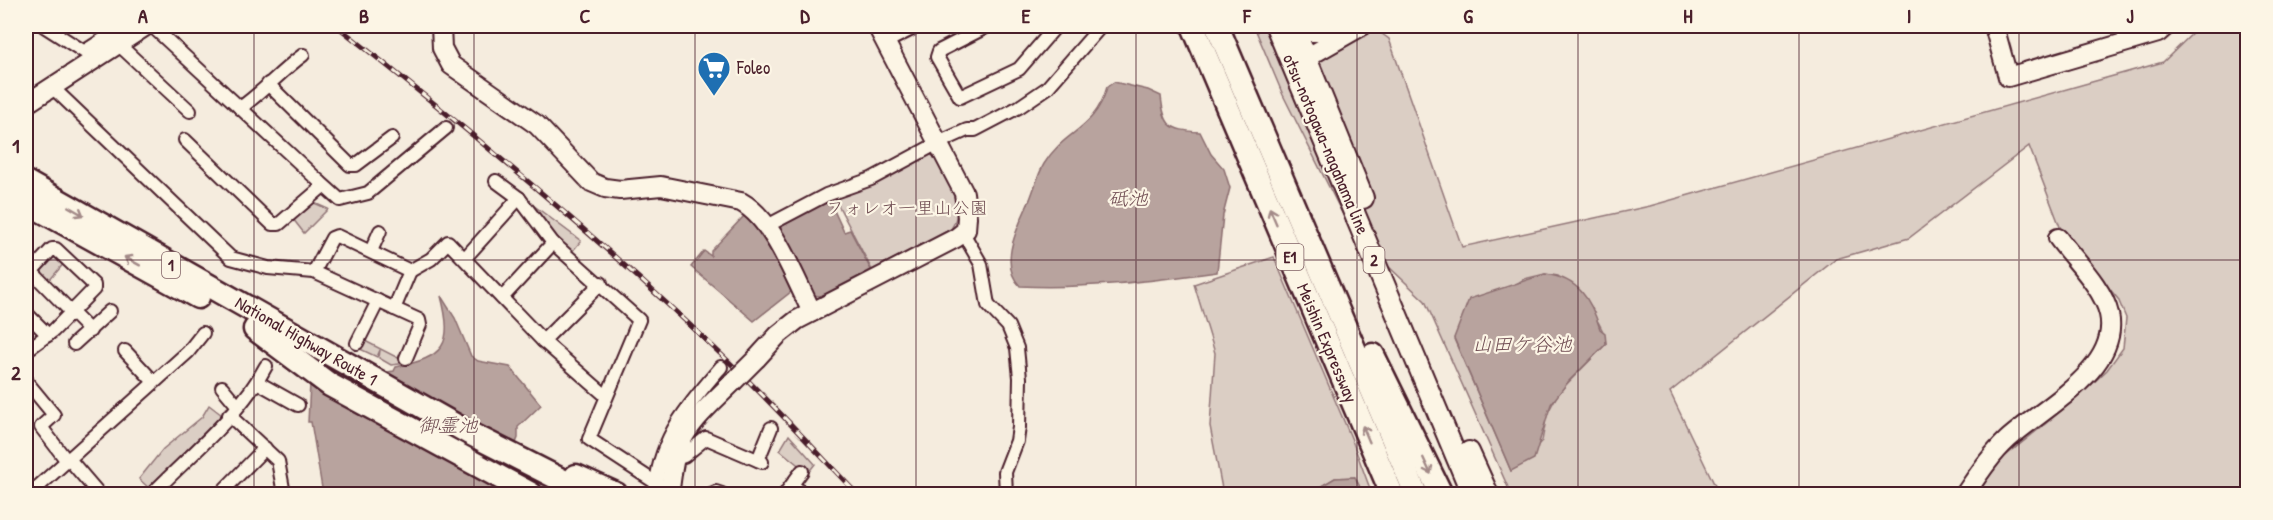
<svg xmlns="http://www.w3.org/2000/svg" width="2273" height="520" font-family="'Patrick Hand','Klee One',sans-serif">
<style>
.green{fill:#dbcec4;stroke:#927678;stroke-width:1.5;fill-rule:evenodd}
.water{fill:#b8a39e;stroke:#8c6e70;stroke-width:1.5}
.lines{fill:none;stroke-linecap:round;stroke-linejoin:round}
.street-casing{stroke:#4a1f2b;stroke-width:16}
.secondary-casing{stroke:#4a1f2b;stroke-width:22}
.primary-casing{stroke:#4a1f2b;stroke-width:24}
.highway-casing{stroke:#4a1f2b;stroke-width:27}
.street{stroke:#fcf5e5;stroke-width:12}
.secondary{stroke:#fcf5e5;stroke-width:18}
.primary{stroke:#fcf5e5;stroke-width:20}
.highway{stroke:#fcf5e5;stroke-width:22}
.rail-casing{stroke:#4a1f2b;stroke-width:5}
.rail{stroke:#fcf5e5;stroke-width:3;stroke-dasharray:9;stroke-linecap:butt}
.secondary-bridge-casing{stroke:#4a1f2b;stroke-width:22;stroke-linecap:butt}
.secondary-bridge{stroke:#fcf5e5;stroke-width:18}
.oneway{stroke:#a38a88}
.grid{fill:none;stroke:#4a1f2b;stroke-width:1.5;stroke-opacity:0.55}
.labels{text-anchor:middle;stroke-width:4.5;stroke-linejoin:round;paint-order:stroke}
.shield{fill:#fcf5e5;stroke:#7f5f63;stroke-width:1.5}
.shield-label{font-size:16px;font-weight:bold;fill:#4a1f2b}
.poi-label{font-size:18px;fill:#4a1f2b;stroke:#fcf5e5;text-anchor:start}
.street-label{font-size:18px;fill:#4a1f2b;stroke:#fcf5e5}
.park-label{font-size:18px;fill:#6e4b51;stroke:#fcf5e5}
.water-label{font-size:20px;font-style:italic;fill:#704d53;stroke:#fcf5e5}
.neatline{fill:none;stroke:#4a1f2b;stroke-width:2}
.grid-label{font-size:20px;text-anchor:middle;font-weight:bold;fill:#4a1f2b}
</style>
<rect width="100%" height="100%" fill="#f5ecde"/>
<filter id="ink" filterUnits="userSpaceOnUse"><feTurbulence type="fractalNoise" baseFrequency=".0167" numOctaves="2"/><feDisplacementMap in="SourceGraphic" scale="12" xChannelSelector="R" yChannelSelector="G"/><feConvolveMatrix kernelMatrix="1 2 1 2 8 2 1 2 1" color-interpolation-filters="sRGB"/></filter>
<g filter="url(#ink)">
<g class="green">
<path d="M1254,26H1371L1389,39L1462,247L1650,206L2163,62L2200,26H2247V494H1977L1998,462L2076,399L2107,370L2123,348L2126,318L2118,299L2062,232L2029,146L1909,238L1836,259L1670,392L1719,494H1511L1425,301L1351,231L1283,95ZM1545,274L1558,276C1574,295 1604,318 1606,344L1559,392L1547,414L1542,441L1511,471L1454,339L1463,319L1524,279Z"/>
<path d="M930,154L934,157C945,178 967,206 951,229L872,270L833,195Z"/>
<polygon points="312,202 328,209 304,233 293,219"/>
<polygon points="533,205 581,241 571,253 555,240 529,208"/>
<polygon points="55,254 65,262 49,281 40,272 39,268"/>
<polygon points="1274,257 1352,440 1372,494 1363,494 1355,477 1335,478 1308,494 1223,494 1210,426 1215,353 1194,284"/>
<polygon points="365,341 408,363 391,365 379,358 380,350 377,357 360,349"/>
<polygon points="209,405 222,415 151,490 139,479 163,449 202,417"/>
<polygon points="789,435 815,464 808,473 780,450"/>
</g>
<g class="water">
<path d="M1114,82L1148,90L1161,96C1164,127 1170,130 1200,132L1211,154L1224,169L1230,188L1223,215L1217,272C1152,281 1086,289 1020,286C998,264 1018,227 1028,204C1034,191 1037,176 1044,164C1064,130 1095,131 1107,87Z"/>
<polygon points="824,203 831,204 844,232 850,230 871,270 821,296 810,295 777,232 781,225"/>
<polygon points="748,215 756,222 792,291 754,321 691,267 704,251 711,256 711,251 744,216"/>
<path d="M1545,274C1578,278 1591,299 1600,329L1605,333L1606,344L1568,382L1551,404L1534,459L1511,471L1454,338L1469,299Z"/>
<path d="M441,296L455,318L471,356L478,361L510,367L541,405L518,427V438L496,491L499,494H323L311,422H308L310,384L394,371L396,367C444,357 454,346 441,296Z"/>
<polygon points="1355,477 1363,494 1308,494 1335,478"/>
</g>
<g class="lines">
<g class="street-casing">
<g id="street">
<polyline points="44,26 94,58"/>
<polyline points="152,26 320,182 321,188 279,224 272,224 185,140"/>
<polyline points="988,26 939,51 937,57 960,97 1019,69 1056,26"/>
<polyline points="886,42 918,26"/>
<polyline points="117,43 190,111"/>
<polyline points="85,51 124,26"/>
<polyline points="268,84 350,165 356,165 392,138"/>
<polyline points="51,86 231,258 268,268 314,272 419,320 420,325 406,358"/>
<path d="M240,108C263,92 281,71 303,55"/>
<polyline points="496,181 519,198 553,243 639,320 589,439 670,492"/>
<polyline points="320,182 340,200 368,193 446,128"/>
<polyline points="767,226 826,195 871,179 938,143 967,130 975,130 1019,107 1047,88 1101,26"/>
<polyline points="963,233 981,264 988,305 1008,326 1017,348 1020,378 1019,427 1017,441 1005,472 1006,494"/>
<polyline points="371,251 380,231"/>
<polyline points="465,258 519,198"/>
<polyline points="26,266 90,331"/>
<polyline points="410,271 431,259 448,242 543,341 605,395"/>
<polyline points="314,272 332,238 337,236 410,271 394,309"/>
<polyline points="26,277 52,249 56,249 94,285 94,289 53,331 31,347"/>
<polyline points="502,298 553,243"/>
<polyline points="26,313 48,335"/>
<polyline points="543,341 601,283"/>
<polyline points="357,343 378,301"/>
<polyline points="74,344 110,311"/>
<polyline points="125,351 154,382"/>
<polyline points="26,381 54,415 41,427 67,461"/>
<polyline points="257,382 298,405"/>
<polyline points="222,387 237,405"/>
<polyline points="229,415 278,461 284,494"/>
<polyline points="69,459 99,494"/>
<polyline points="675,459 684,456 706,438 762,462"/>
<polyline points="758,460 771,428"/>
<path d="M656,484C661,435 690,403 721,367"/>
<polyline points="792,485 804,494"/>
<polyline points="30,494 188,352 203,333"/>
<path d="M152,494C190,455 240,415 266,366"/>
<polyline points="220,494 265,448"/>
<polyline points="711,494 716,492 722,494"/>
<polyline points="785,494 802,471"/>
</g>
</g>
<g class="secondary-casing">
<g id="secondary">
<path d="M441,26L442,48L451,65L537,125L591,182L605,188L620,190L661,186L741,202C774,220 795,279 812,312"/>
<polyline points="1298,26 1306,32 1333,32"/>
<polyline points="1994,26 2008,77 2158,33 2166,26"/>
<polyline points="1293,60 1306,58 1362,26"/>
<polyline points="26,104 146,26"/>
<polyline points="757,358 778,335 797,320 956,238 966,230 967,217 964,193 877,26"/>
<path d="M669,494C672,479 672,463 678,448C689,422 712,403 732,383"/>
<path d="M1965,494C1978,475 1990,456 2007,440C2042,408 2121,369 2109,314C2103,287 2074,260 2058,238"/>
</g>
</g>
<g class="primary-casing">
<g id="primary">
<polyline points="1276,26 1472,494"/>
<polyline points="1293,26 1363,198"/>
<polyline points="1469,452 1488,494"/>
</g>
</g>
<g class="highway-casing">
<g id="highway">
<polyline points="1193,26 1392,494"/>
<polyline points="1217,26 1416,494"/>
<polyline points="26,182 469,433 589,494"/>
<polyline points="26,202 198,297"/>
<polyline points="255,329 330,385 531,494"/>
<polyline points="1373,355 1441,494"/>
<polyline points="576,476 616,494"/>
</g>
</g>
<use href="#street" class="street"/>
<use href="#secondary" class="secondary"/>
<use href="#primary" class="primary"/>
<use href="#highway" class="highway"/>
<g class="rail-casing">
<path id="rail" d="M337,26C472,132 603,241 727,360C772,403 814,449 857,494"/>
</g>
<use href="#rail" class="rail"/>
<g class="secondary-bridge-casing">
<polyline id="secondary-bridge" points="732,383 757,358"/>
</g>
<use href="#secondary-bridge" class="secondary-bridge"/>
</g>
<defs><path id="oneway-shaft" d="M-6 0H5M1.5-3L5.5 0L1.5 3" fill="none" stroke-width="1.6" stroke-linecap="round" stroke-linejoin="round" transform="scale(1.5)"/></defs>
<g class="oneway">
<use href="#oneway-shaft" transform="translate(76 211) rotate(30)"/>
<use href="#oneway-shaft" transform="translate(1273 216) rotate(-113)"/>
<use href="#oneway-shaft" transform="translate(132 261) rotate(-151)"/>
<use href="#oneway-shaft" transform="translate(1366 434) rotate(-113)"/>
<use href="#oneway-shaft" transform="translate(1427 466) rotate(65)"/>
</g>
</g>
<path class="grid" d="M254,26V494M474,26V494M695,26V494M916,26V494M1136,26V494M1357,26V494M1578,26V494M1799,26V494M2019,26V494M26,260H2248"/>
<defs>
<g id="supermarket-pin" transform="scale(1.725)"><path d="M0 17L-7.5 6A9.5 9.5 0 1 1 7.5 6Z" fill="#1f6fb2" stroke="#fcf5e5"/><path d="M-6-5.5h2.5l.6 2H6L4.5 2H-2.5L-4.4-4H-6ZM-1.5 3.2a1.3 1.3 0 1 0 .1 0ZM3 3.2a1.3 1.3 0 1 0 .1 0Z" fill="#fff"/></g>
</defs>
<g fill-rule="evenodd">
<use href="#supermarket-pin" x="714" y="68"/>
</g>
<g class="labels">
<g class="shield">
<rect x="1276.5" y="244" width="27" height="26" rx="4.5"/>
<rect x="1363.5" y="247" width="21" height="26" rx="4.5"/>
<rect x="162" y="252" width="18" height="26" rx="4.5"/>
</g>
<g class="shield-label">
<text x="1290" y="263">E1</text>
<text x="1374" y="266">2</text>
<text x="171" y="271">1</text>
</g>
<g class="poi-label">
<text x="737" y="74">Foleo</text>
</g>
<g class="street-label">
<text transform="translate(1326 144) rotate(67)" y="6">otsu-notogawa-nagahama line</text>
<text transform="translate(306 341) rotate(30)" y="6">National Highway Route 1</text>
<text transform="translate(1327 343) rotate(67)" y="6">Meishin Expressway</text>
</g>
<g class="park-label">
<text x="907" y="214">フォレオ一里山公園</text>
</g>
<g class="water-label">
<text x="1128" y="205">砥池</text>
<text x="1522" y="351">山田ケ谷池</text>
<text x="448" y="432">御霊池</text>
</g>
</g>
<rect width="2273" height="520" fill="none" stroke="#fcf5e5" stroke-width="66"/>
<rect x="33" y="33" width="2207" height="454" class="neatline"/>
<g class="grid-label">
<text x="143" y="23">A</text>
<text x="364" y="23">B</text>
<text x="585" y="23">C</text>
<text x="805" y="23">D</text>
<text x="1026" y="23">E</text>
<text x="1247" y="23">F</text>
<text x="1468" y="23">G</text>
<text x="1688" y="23">H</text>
<text x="1909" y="23">I</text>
<text x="2130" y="23">J</text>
<text x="16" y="153">1</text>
<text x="16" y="380">2</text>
</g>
</svg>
